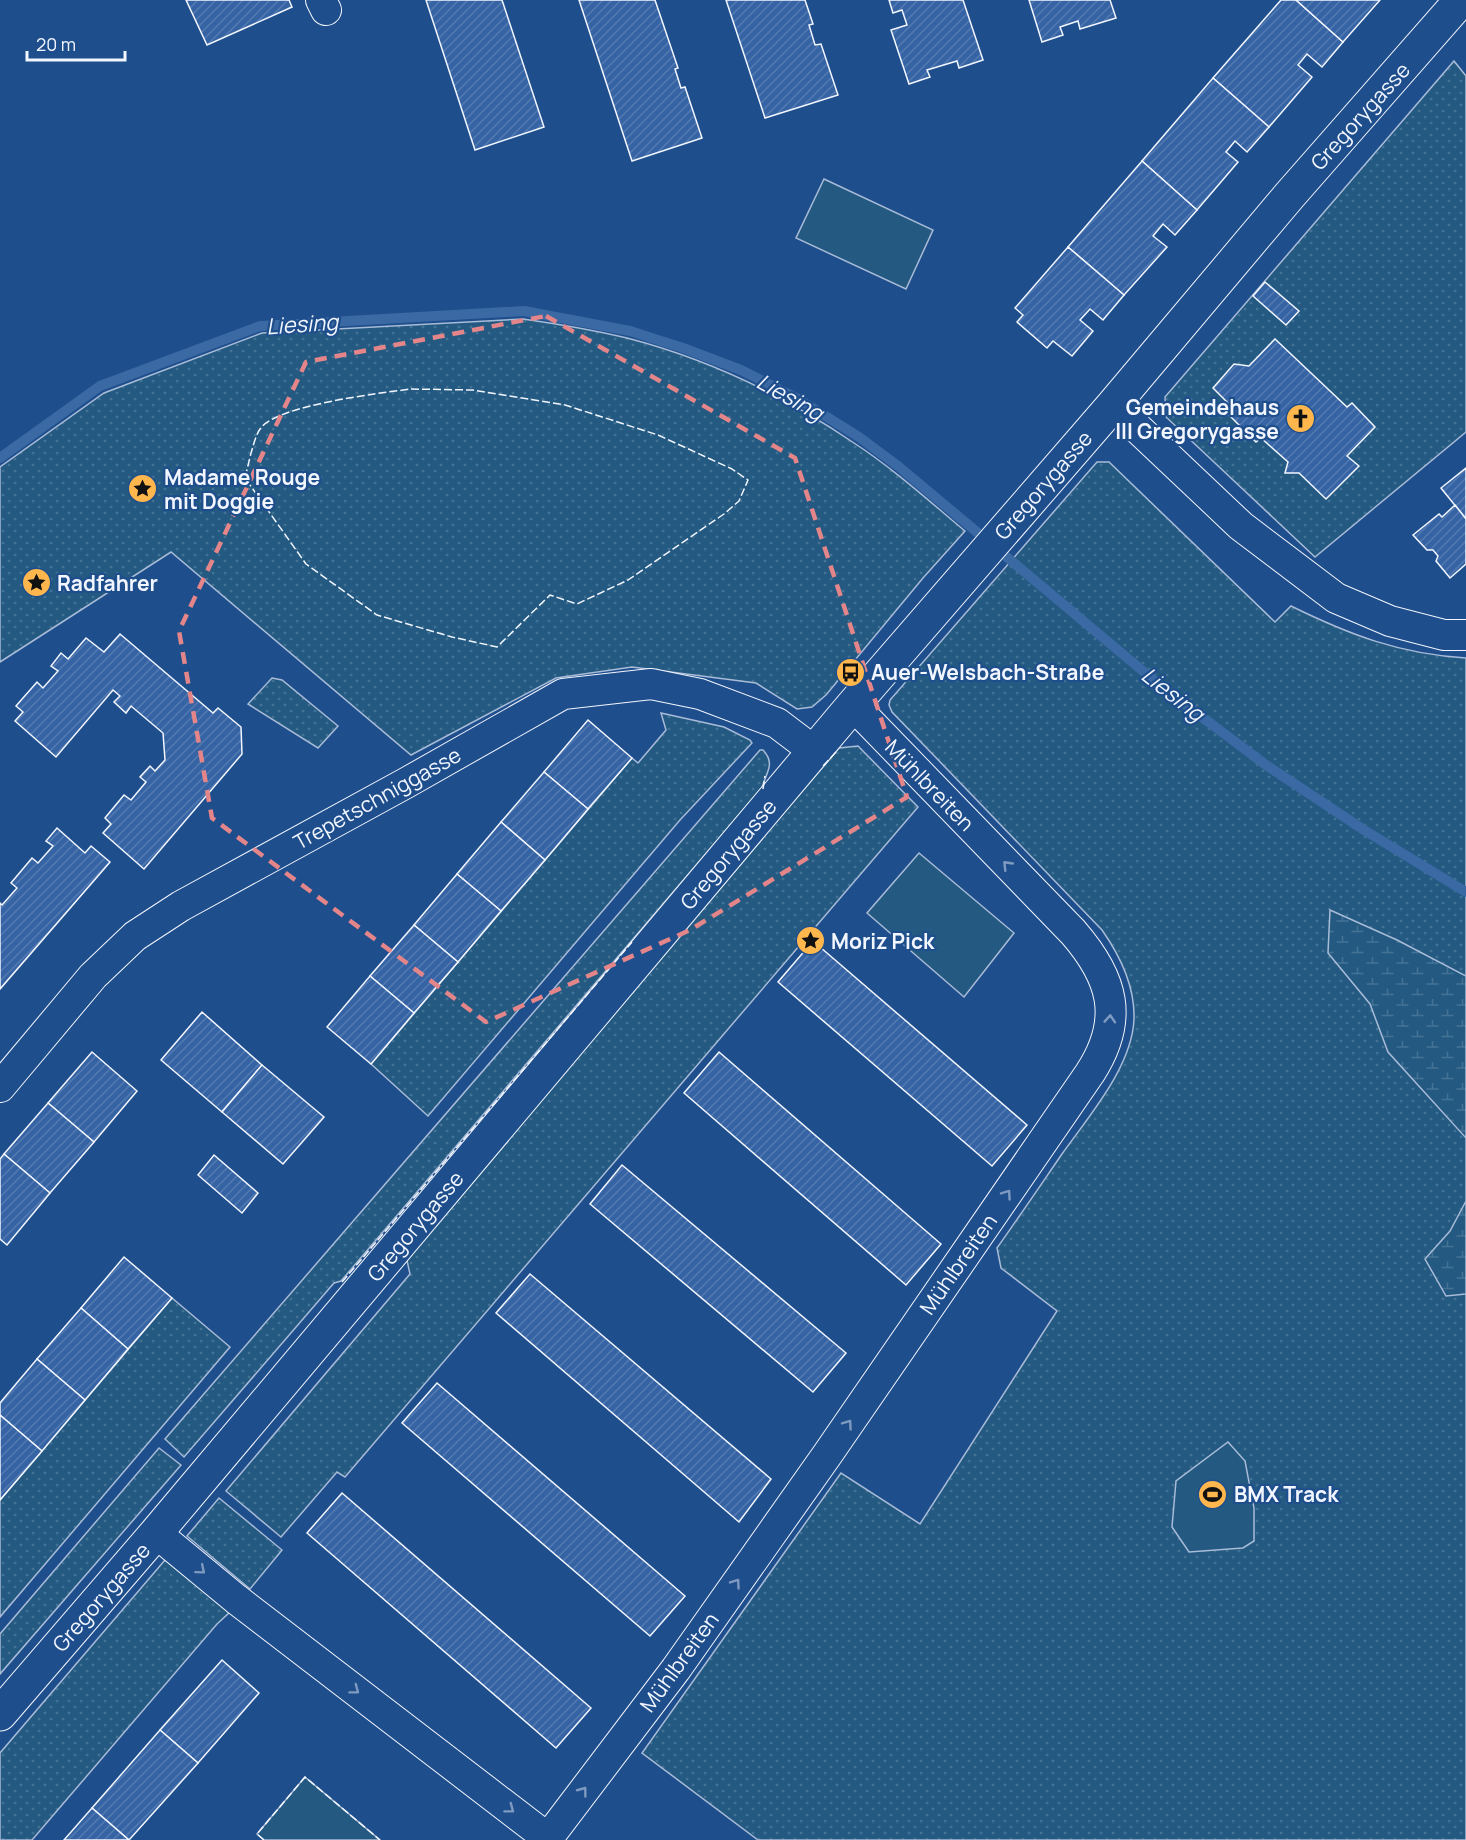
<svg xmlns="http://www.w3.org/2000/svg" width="1466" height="1840" viewBox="0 0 1466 1840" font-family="Manrope,sans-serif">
<defs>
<pattern id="grass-dots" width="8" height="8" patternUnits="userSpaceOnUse" patternTransform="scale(1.5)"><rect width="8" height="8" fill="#245a82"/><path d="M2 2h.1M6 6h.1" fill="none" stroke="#447295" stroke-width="1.8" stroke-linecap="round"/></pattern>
<pattern id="wetland-marsh" width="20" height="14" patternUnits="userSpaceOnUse" patternTransform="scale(1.5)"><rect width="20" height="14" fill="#245a82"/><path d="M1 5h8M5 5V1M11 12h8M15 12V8" fill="none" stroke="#447295"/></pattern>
<pattern id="building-hatch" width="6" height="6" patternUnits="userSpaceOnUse" patternTransform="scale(1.5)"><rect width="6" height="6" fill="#3563a3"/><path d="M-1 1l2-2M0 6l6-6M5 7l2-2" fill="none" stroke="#537ab1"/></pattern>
</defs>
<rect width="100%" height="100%" fill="#1f4e8c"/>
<!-- grass -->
<g fill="url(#grass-dots)" stroke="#a8bbd7" stroke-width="1.5">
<polygon points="1454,61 1466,76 1466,432 1315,557 1166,417 1165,397"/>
<path d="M 523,319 C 558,324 593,330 627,338 C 708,359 785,396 854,443 C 894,469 929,501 965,531 L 923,578 L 826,695 L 812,707 L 797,709 L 756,683 L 632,667 L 556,678 L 411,755 L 171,552 L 0,662 L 0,467 L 104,393 L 262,333 Z"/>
<path d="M 1097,462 L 1109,462 L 1275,622 L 1291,606 C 1350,635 1400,654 1466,658 L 1466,1840 L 758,1840 L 642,1753 L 841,1473 L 920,1524 L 1057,1311 L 1001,1268 L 997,1248 C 1019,1217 1040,1186 1062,1154 C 1089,1116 1132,1067 1134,1019 C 1135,986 1121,957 1102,930 L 892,712 L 889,705 L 890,700 Z"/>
<polygon points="272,678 282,680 338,726 318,748 248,704"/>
<polygon points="661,713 724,727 750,740 752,743 680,820 428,1116 371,1064 632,758 638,763 666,730"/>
<polygon points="858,746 918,807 345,1477 337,1472 281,1537 226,1491 410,1274 406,1256 839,748"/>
<path d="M 760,750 L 763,750 C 776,764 766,772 762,788 L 341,1281 L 334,1283 L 184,1457 L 165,1439 Z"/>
<polygon points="172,1298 230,1347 0,1617 0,1500"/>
<polygon points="159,1448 181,1465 0,1674 0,1634"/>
<polygon points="219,1498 282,1550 250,1589 187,1536"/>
<polygon points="165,1560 230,1612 217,1624 32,1840 0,1840 0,1753"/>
</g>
<!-- wetland -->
<g fill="url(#wetland-marsh)" stroke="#a8bbd7" stroke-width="1.5">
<polygon points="1330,910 1397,940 1466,976 1466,1138 1388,1052 1370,1004 1328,953"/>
<polygon points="1466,1201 1466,1294 1446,1296 1425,1259 1450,1231"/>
</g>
<!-- pitch -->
<g fill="#245a82" stroke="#a8bbd7" stroke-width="1.5">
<polygon points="824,179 933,230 906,289 796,238"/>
<polygon points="919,853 1014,933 964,997 867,913"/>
<polygon points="1228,1442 1245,1461 1254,1508 1254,1541 1243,1548 1189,1552 1172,1527 1176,1481"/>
<polygon points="305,1777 380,1840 264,1840 257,1834"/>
</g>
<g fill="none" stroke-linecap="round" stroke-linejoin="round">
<!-- stream -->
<polyline stroke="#3b69a3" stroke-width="10" points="0,458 100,386 260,326 524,311 630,331 683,348 741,370 798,399 859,437 898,466 1162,687 1266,765 1364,830 1466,892"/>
</g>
<!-- building -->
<g fill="url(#building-hatch)" stroke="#f2f6ff" stroke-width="1.5">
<polygon points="186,0 289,0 292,7 207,45"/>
<polygon points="426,0 502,0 544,127 475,150"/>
<polygon points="579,0 655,0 678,68 675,69 681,88 685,87 702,138 632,161"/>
<polygon points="726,0 805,0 813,24 809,25 815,45 821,44 838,95 765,118"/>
<polygon points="889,0 963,0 983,60 959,68 957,61 927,70 930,77 909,84 891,30 907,25 902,10 893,13"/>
<polygon points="1029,0 1110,0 1116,18 1080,29 1078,21 1060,27 1063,35 1042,42"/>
<polygon points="1281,0 1296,0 1343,42 1322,67 1307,54 1298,65 1312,77 1269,127 1213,78"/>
<polygon points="1296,0 1380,0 1343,42"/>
<polygon points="1213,78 1269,127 1247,152 1235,141 1226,152 1238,162 1197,210 1142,161"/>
<polygon points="1142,161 1197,210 1175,235 1163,224 1153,236 1167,247 1124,295 1068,247"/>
<polygon points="1068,247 1124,295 1103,320 1090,309 1080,320 1093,331 1072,356 1053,341 1047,348 1017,322 1023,315 1015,308"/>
<polygon points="1265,282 1299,311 1286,325 1253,296"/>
<polygon points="1275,339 1347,407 1352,403 1375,427 1347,456 1359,466 1326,499 1299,473 1285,473 1288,462 1261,438 1256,442 1225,411 1230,405 1213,388 1234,364 1249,366"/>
<polygon points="1466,468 1466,519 1441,488"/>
<polygon points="1455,505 1466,519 1466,564 1450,578 1436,561 1438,556 1433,550 1427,550 1413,535 1439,514 1442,517"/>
<polygon points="120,634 213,713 218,708 241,727 242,754 144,869 103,833 111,824 105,818 124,795 131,800 146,782 140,777 150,766 155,771 165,760 163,733 131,706 126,713 114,702 120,696 113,690 56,757 15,721 23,712 16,706 37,682 43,688 58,671 51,666 61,653 68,659 86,638 104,652"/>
<polygon points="588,720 632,758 588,809 544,772"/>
<polygon points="544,772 588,809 545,860 501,822"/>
<polygon points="501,822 545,860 501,911 457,874"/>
<polygon points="57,828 85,853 91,846 110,862 0,989 0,903 2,905 17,888 11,883 32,858 38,863 53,846 46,841"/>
<polygon points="457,874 501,911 458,962 414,925"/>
<polygon points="414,925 458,962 414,1013 370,976"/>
<polygon points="813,941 1027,1125 992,1166 778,982"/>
<polygon points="370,976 414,1013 371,1064 327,1027"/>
<polygon points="202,1012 262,1065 222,1112 161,1060"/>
<polygon points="92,1052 137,1091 94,1142 48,1103"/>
<polygon points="719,1052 941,1244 906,1285 684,1093"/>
<polygon points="262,1065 324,1117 283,1164 222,1112"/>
<polygon points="48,1103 94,1142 50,1193 4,1154"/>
<polygon points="4,1154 50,1193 7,1245 0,1239 0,1159"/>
<polygon points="214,1155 258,1193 242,1213 198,1175"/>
<polygon points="622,1165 846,1353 813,1392 590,1204"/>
<polygon points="124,1257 172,1298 128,1349 81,1308"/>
<polygon points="530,1274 771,1479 739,1522 496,1313"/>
<polygon points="81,1308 128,1349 85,1400 37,1359"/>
<polygon points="37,1359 85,1400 42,1451 0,1415 0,1403"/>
<polygon points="437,1383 685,1596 650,1636 402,1423"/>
<polygon points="0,1415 42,1451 0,1500"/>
<polygon points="342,1493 591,1708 556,1748 307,1533"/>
<polygon points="222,1660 259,1693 198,1763 160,1730"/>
<polygon points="160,1730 198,1763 129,1840 92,1808"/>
<polygon points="92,1808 129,1840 64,1840"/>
</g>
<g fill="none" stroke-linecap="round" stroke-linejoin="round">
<defs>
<g id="minor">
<polyline points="321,0 326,10"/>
<polyline points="1113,405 1241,526 1336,598 1390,621 1444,635 1466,635"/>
<polyline points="0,1087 93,976 135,936 181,906 406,783 563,694 651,684 700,694 777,723 814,751"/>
<polyline points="156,1533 236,1599 550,1840"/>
<path d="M 548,1838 L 676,1669 L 827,1455 L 1090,1073 C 1125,1019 1113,978 1073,932 L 853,705"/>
</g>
<polyline id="tertiary" points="0,1714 156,1533 853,705 1113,405 1289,196 1461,0"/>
</defs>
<!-- minor casing -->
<use href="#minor" stroke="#f2f6ff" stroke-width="32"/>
<!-- tertiary casing -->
<use href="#tertiary" stroke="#f2f6ff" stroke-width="35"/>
<!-- minor -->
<use href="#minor" stroke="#1f4e8c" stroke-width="30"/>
<!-- tertiary -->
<use href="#tertiary" stroke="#1f4e8c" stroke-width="33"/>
<!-- fence -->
<g stroke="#f2f6ff" stroke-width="1.5" stroke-dasharray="8 3" stroke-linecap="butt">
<path d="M 411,389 L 473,390 L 565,405 L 658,435 L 732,469 L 748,480 L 739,501 L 724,514 L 628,580 L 577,604 L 550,595 L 497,647 L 452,637 L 377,615 L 306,564 L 245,478 C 248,466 254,437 260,429 C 276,405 381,393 411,389 Z"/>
<polyline points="823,766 837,751"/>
<polyline points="763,789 765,776"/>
<polyline points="342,1282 632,942"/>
<polyline points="264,1840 257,1834 305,1777 380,1840"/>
</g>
</g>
<!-- one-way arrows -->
<defs><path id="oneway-chevron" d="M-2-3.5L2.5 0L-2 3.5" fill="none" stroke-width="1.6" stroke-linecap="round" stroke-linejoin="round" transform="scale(1.5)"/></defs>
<g stroke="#7e9ac0">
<use href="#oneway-chevron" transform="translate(1007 865) rotate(-134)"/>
<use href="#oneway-chevron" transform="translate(1110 1019) rotate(-86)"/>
<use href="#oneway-chevron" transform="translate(1007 1194) rotate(-55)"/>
<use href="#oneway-chevron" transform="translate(848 1424) rotate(-55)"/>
<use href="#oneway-chevron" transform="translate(201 1570) rotate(40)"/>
<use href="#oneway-chevron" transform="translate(736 1583) rotate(-55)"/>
<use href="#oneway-chevron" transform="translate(355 1690) rotate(37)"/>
<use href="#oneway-chevron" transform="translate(583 1791) rotate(-53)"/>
<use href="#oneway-chevron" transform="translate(510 1809) rotate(37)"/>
</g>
<!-- marked area -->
<path fill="none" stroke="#e38589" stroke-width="4.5" stroke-dasharray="12 8" stroke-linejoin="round" d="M 546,316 L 795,458 L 907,797 L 690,930 L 486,1022 L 212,818 L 179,631 L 306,362 Z"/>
<!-- icons -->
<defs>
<symbol id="church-disc" viewBox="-11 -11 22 22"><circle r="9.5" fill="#ffb74d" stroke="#1f4e8c"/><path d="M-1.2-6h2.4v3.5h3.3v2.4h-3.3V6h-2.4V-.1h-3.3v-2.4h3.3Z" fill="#111"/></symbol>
<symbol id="sight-disc" viewBox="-11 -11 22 22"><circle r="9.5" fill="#ffb74d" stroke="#1f4e8c"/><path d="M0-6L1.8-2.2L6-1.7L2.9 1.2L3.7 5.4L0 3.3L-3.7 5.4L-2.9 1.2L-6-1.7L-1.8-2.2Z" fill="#111"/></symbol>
<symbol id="bus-disc" viewBox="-11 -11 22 22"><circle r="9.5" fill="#ffb74d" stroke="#1f4e8c"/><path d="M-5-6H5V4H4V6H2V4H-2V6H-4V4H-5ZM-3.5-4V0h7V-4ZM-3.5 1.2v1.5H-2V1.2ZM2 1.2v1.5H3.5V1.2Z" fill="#111"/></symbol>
<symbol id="stadium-disc" viewBox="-11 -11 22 22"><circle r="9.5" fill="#ffb74d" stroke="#1f4e8c"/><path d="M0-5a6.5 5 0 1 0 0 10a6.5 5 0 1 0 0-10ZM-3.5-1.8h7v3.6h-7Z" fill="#111"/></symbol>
</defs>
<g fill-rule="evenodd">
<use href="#church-disc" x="1284" y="402" width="33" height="33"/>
<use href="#sight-disc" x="126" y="472" width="33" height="33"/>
<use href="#sight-disc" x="20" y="566" width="33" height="33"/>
<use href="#bus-disc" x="834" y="656" width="33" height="33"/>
<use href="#sight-disc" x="794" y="924" width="33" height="33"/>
<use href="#stadium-disc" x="1196" y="1478" width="33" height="33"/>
</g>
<g text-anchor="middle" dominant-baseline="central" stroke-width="4.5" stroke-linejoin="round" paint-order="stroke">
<!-- street labels -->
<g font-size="21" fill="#f2f6ff" stroke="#1f4e8c">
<text transform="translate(1360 116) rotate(-48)">Gregorygasse</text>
<text transform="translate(1043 485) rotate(-49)">Gregorygasse</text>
<text transform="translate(930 785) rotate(46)">Mühlbreiten</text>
<text transform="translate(377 798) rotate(-29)">Trepetschniggasse</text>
<text transform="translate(728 854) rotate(-50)">Gregorygasse</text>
<text transform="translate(415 1226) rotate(-50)">Gregorygasse</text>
<text transform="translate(958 1264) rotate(-55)">Mühlbreiten</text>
<text transform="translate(101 1597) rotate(-49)">Gregorygasse</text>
<text transform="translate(679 1662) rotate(-54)">Mühlbreiten</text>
</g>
<!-- poi labels -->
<g font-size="21" font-weight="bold" fill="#f2f6ff" stroke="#1f4e8c" text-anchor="start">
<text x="1279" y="407" text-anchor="end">Gemeindehaus<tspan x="1279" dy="24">III Gregorygasse</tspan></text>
<text x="164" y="477">Madame Rouge<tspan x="164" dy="24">mit Doggie</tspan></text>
<text x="57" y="583">Radfahrer</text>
<text x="871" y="672">Auer-Welsbach-Straße</text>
<text x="831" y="941">Moriz Pick</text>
<text x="1234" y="1494">BMX Track</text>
</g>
<!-- water labels -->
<g font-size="22" font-style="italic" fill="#f2f6ff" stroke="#1f4e8c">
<text transform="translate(302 324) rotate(-4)">Liesing</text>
<text transform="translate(790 397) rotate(29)">Liesing</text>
<text transform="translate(1173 694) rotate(38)">Liesing</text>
</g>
</g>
<!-- scale -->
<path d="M27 51v9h98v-9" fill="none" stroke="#f2f6ff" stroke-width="3"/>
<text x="36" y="51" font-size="18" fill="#f2f6ff" stroke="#1f4e8c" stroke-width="4.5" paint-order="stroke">20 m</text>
</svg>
